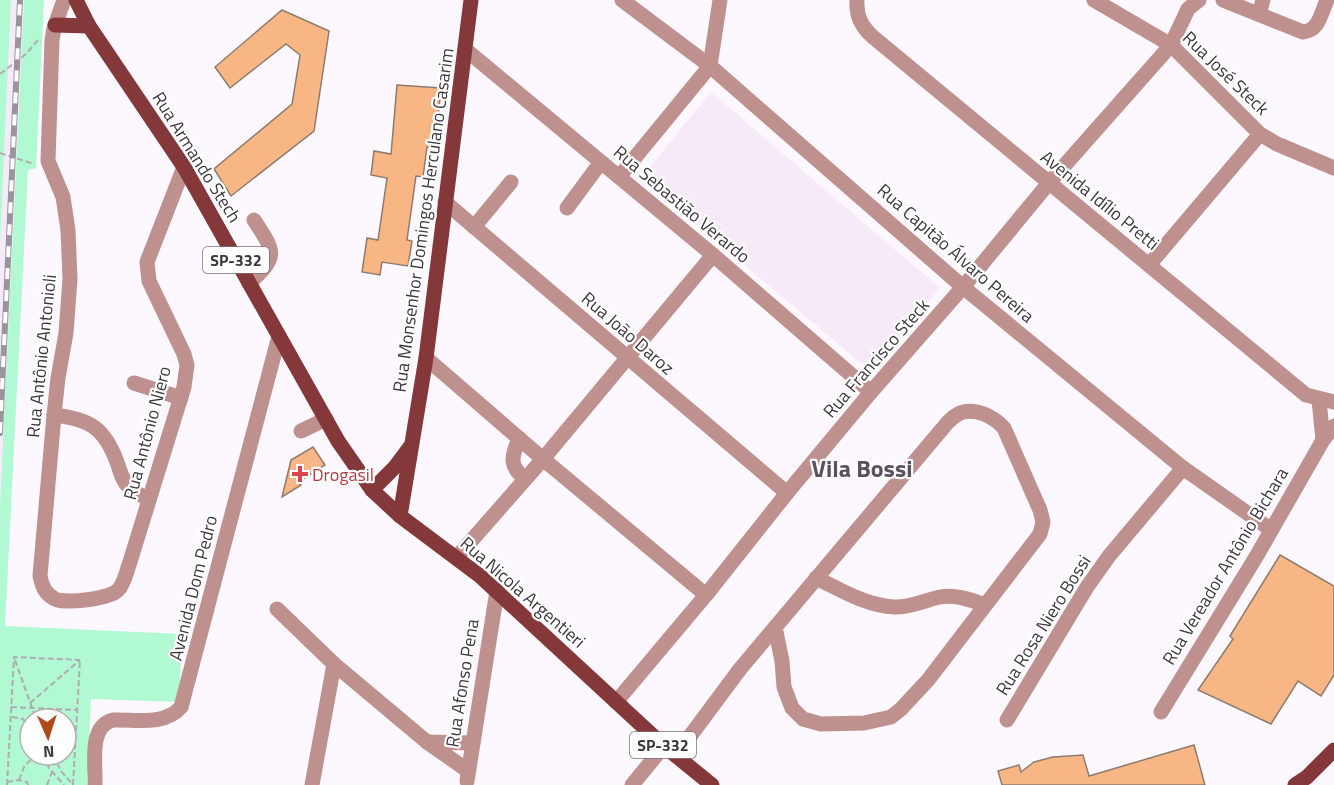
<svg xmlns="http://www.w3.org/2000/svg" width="1334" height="785" viewBox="0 0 1334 785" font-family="'Titillium Web',sans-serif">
<rect width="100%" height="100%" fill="#fdf7ff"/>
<!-- built -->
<g fill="#f6eaf9">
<polygon points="11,0 24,0 0,505 0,243"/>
<polygon points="711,92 940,288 878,363 861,363 641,178"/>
</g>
<!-- green -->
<g fill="#b1f9d2" fill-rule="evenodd">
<polygon points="0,0 11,0 0,243"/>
<path d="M 24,0 L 44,0 L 36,168 L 28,170 L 5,626 L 182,634 L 179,702 L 91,699 L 87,785 L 0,785 L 0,505 ZM 30,719 L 66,719 L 66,755 L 30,755 Z"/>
</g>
<!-- building -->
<g fill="#f7b684" stroke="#8e7c6f" stroke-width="1.5">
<polygon points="282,10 329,31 314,131 231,196 214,169 292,104 300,55 286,44 230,88 215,67"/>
<polygon points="397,85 441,88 435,148 427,147 423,177 416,176 407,240 412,241 408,266 382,262 380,275 362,272 367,238 378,240 387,178 371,175 374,151 391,154"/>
<polygon points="313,447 325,465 298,482 301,485 282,497 291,460"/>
<polygon points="1280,555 1334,586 1334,675 1321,696 1298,681 1271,724 1198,690 1233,639 1230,636"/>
<polygon points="1194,745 1205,785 1002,785 998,771 1019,765 1021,772 1034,762 1053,757 1083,755 1089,776"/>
</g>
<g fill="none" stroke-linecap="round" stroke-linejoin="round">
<!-- path -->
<g stroke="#b1abb3" stroke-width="2" stroke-dasharray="6 3" stroke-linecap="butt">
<polyline points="0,74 26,54 38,40"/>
<polyline points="0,153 34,164"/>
<polyline points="15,660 36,719"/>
<polyline points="30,703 80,660"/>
<polyline points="11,707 77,710"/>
<polyline points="12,717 23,719 30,730"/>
<polyline points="43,755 49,768 64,785"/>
<polyline points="53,755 61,771 73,785"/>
<polyline points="19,780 24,767 35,755"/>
<polyline points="7,782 19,780 27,782 28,785"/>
<polyline points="7,785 14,657 80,660"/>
<polyline points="47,785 52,772"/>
<polyline points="73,785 80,660"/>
</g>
<!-- minor -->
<g stroke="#bf918e" stroke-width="15">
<path d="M 64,0 L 54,28 L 52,40 L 48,161 L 63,197 L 68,230 L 70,279 L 66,333 L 58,378 L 54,415 L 40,576 C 42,586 45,594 55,599 C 65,604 110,599 118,590 C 124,584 126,573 129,565 L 184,387 L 187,365 L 184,354 L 149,281 L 147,262 L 184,167"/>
<polyline points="622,0 710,66 963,287 1183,468 1270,529"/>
<path d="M 857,0 C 856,16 861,26 873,37 L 1306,395 L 1334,402"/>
<polyline points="1094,0 1171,45 1260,134 1277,144 1334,168"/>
<path d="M 1223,0 L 1303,32 C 1319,31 1321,13 1327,0"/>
<polyline points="1259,14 1263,0"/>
<polyline points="465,49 713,255 871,392"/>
<polyline points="619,177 710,66 720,0"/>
<polyline points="445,202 787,493"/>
<polyline points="567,208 601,162"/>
<polyline points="474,227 511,182"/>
<polyline points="1149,265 1260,134"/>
<path d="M 249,283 C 280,256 274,251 254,220"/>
<polyline points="426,358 543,459 706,595"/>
<polyline points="134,383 181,398"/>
<polyline points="1319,400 1323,440"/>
<path d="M 54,415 C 89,419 104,427 117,462 C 120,470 122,481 129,487 C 134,493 143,496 149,499"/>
<polyline points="301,431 326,419"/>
<path d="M 519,438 C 512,457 508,465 525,479"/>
<polyline points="457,557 543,459 713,255"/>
<path d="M 816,578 C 841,590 867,606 894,607 C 910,608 925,600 940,597 C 955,594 971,600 985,605"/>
<polyline points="277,609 334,664 427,742 467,770"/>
<polyline points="616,702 706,595 787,493 871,392 963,287 1048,184 1171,45 1188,9 1199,0"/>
<polyline points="1161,712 1256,557 1323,440 1334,426"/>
<polyline points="1007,720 1087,587 1109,556 1183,468"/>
<polyline points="427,742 473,743"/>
<path d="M 676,755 L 740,669 L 948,422 C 951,419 956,415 960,413 C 976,407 994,417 1004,428 L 1040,510 L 1043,522 L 1040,534 L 928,680 L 901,709 L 891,717 L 864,723 L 821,724 L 803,719 L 792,708 L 784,687 L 782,661 L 775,627"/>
<polyline points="467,781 497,591"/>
<path d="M 95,785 C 96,765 88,726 113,720 C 135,719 165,726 181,707 L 279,336"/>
<polyline points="312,785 334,664"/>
<polyline points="632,785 664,746"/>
</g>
<!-- major -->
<g stroke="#853839" stroke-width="15">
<polyline points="76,0 89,26 184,167 338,441 372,490 400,516 480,576 664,746 712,785"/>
<polyline points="55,25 89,26"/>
<polyline points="372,490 395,467 410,447"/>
<polyline points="400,516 426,358 471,0"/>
<polyline points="1295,785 1307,777 1334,750"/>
</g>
<defs>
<polyline id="rail" points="0,433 20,0"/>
</defs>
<!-- rail casing -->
<use href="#rail" stroke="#9a959c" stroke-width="6"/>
<!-- rail -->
<use href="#rail" stroke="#fff" stroke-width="4" stroke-dasharray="11" stroke-linecap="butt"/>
</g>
<!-- markers -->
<path fill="#e0444e" stroke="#fff" stroke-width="2" d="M297 465h6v6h6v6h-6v6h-6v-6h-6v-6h6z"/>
<g text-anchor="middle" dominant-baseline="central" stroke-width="4.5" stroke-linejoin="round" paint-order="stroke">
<!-- shield labels -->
<g fill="#fff" stroke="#777479" stroke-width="1.5">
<rect x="203" y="247" width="66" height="26" rx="4.5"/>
<rect x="630" y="732" width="66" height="26" rx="4.5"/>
</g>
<g font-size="16" font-weight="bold" fill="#3d383f">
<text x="236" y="260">SP-332</text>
<text x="663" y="745">SP-332</text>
</g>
<!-- street labels -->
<g font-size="18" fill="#3d383f" stroke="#fff">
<text transform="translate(1226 73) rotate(44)">Rua José Steck</text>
<text transform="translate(197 157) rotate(58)">Rua Armando Stech</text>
<text transform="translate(1100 200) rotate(39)">Avenida Idílio Pretti</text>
<text transform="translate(682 204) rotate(40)">Rua Sebastião Verardo</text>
<text transform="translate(423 220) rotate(-82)">Rua Monsenhor Domingos Herculano Casarim</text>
<text transform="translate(956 253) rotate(41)">Rua Capitão Álvaro Pereira</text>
<text transform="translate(628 333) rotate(41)">Rua João Daroz</text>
<text transform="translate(41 356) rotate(-84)">Rua Antônio Antonioli</text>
<text transform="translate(876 358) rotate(-49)">Rua Francisco Steck</text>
<text transform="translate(147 433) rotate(-75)">Rua Antônio Niero</text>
<text transform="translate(1225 566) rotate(-59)">Rua Vereador Antônio Bichara</text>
<text transform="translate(193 588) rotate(-76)">Avenida Dom Pedro</text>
<text transform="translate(523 592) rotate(41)">Rua Nicola Argentieri</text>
<text transform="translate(1043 625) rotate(-58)">Rua Rosa Niero Bossi</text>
<text transform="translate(462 683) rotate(-81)">Rua Afonso Pena</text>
</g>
<!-- health labels -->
<g font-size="18" fill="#be3a42" stroke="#fff" text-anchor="start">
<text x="312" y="474">Drogasil</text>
</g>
<!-- district labels -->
<g font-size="24" font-weight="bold" fill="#5c505f" stroke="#fff">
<text x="862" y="468">Vila Bossi</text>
</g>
</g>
<!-- north arrow -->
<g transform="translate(48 737) rotate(177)"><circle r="28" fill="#ffffff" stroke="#b1afb2" stroke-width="1.5"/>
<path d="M0-4.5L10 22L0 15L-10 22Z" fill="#af4a1a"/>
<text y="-9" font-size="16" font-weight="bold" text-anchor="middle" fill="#3d383f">N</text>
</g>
</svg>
